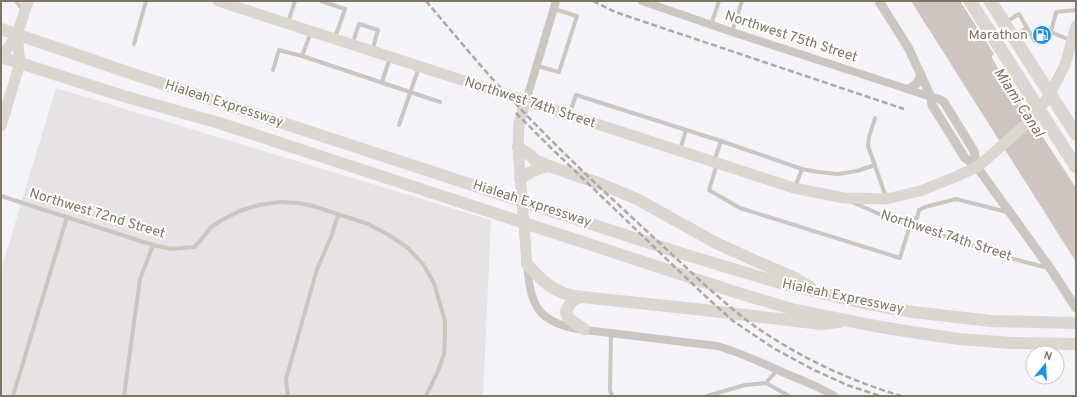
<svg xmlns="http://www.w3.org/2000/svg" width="1077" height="397" viewBox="0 0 1077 397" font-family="Overpass,sans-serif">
<rect width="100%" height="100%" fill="#f4f3f7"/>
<!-- built -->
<polygon fill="#e5e3e4" points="56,88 491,220 483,396 1,396 1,270"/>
<!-- water -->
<polygon fill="#cec6be" points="911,1 960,1 994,54 992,56 992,58 1009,87 1012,94 1020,102 1076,188 1076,262"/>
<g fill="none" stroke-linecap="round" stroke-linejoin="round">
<!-- service -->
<g stroke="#cac7c1" stroke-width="4">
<polyline points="16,1 23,10"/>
<polyline points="321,1 345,9 335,38"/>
<polyline points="288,22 295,1"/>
<polyline points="1006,22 1019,14 1027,28 1015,35"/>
<polyline points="711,25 719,1"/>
<polyline points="1027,28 1035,41 1036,40"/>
<polyline points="732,32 742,1"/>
<polyline points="1072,41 1051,32 1056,12 1076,10"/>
<polyline points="134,44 146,1"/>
<polyline points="352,45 359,24 378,30 372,51"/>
<polyline points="302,56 440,102"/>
<polyline points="537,66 559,72 577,16 554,9"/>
<polyline points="273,70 279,50 302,56 311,32"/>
<polyline points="382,82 390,58"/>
<polyline points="569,115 576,95 721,141 802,169 818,172 838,174 857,171 875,165"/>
<polyline points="875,118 869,137 868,146 886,197"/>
<polyline points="399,125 419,67"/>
<polyline points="680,150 686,130"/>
<polyline points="714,161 721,141"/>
<polyline points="717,164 709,190 740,208 900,258 910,225"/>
<polyline points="795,187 802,169"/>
<polyline points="1,196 153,245 171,249 194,247 200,241 211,227 222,220 240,211 259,205 280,202 298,203 313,206 368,224 389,235 408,248 423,264 434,283 445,321 445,337 444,354 438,371 426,396"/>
<polyline points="852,202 886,217 1010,258 1048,268"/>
<polyline points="899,221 917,218 919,210 925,207 956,199 1007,212"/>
<polyline points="611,333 610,390 612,396"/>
<polyline points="766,383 789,396"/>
<polyline points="13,396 67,217"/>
<polyline points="124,396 140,279 153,245"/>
<polyline points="288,396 286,379 317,269 331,237 338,215"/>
<polyline points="707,396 745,385 766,383 777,370"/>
</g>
<!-- minor -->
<g stroke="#cac7c1" stroke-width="8">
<polyline points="642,1 732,32 898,86 931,97"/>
<polyline points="526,101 556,1"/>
<path d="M 527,265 C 531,303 535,321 577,329 L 717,346 C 739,352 760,362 780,371 C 798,379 817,385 834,396"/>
</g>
<!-- tertiary -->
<g stroke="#cac7c1" stroke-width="9">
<polyline points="879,1 909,49 931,97 932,105 965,158 977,167 1050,268 1076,308"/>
<path d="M 909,89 C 916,85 919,82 921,74"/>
<polyline points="931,97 939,99 944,102 974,151 977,167"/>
</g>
<!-- secondary -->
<g stroke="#dad6d0" stroke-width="11">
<polyline points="218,1 794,188 844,198 887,199 920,191 955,177 977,167 990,156 1032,119 1039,110 1050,94 1065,65 1076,26"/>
<polyline points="1,57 17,35 28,1"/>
<polyline points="526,101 519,123 518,147 527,264"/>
<polyline points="1,126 20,63 17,35"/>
</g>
<!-- primary -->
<g stroke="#dad6d0" stroke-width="12">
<polyline points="1,29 136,75 680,253 780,283 863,303 913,312 991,321 1076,323"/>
<polyline points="1,57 120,95 219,123 735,292 795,310 875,326 918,333 959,339 1011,343 1076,344"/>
<polyline points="518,147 530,155 535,160 549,166 601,184 637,199 716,243 758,262 793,277 810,287"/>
<path d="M 520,179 C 529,172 537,168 549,166"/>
<path d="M 527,264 C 541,280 552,291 573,296 L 704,310 L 821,324 L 839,322"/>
<path d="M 580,297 C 572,301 568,304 566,313 L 569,319 L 584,329"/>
</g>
<!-- trunk -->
<g stroke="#dad6d0" stroke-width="13">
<polyline points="970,1 1076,167"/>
<polyline points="990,1 1076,134"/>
</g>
<!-- rail -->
<g stroke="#aea9a0" stroke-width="2.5" stroke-dasharray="6 3" stroke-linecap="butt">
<path d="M 426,1 C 455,35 483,70 514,102 C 575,167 642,226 707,287 C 720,298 732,309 745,319 C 792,354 845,379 901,396"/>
<polyline points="593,1 615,12 904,109"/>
<polyline points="516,113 549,146 702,293 733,321 775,349 814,370 847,385 880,396"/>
</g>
</g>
<!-- icons -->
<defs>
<symbol id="fuel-disc" viewBox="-11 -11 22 22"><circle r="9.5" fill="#1b90ef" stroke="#fff"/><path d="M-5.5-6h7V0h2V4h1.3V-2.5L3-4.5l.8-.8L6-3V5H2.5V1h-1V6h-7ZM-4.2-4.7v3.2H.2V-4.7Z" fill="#fff"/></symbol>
</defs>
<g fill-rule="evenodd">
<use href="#fuel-disc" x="1031" y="24" width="22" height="22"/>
</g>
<g text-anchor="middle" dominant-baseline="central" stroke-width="4" stroke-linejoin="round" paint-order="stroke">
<!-- poi labels -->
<g font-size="14" fill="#807560" stroke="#fff" text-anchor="end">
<text x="1028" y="35">Marathon</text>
</g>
<!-- street labels -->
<g font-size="14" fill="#807560" stroke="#fff">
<text transform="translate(791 37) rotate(18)">Northwest 75th Street</text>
<text transform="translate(530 103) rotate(18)">Northwest 74th Street</text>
<text transform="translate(224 104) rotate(18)">Hialeah Expressway</text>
<text transform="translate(532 204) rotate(18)">Hialeah Expressway</text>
<text transform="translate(97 214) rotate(17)">Northwest 72nd Street</text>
<text transform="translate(946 236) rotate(18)">Northwest 74th Street</text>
<text transform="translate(843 297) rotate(12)">Hialeah Expressway</text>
</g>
<!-- water labels -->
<g font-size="15" font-style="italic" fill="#83705f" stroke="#fff">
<text transform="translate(1018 103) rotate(57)">Miami Canal</text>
</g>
</g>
<!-- border -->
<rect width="1077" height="397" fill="none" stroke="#807560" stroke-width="4"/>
<!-- north arrow -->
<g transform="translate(1045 365) rotate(18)"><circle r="19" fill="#ffffff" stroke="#ccc8bf"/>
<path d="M0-3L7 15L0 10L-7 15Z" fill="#1b90ef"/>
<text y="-6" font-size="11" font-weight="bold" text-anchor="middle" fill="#807560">N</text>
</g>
</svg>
